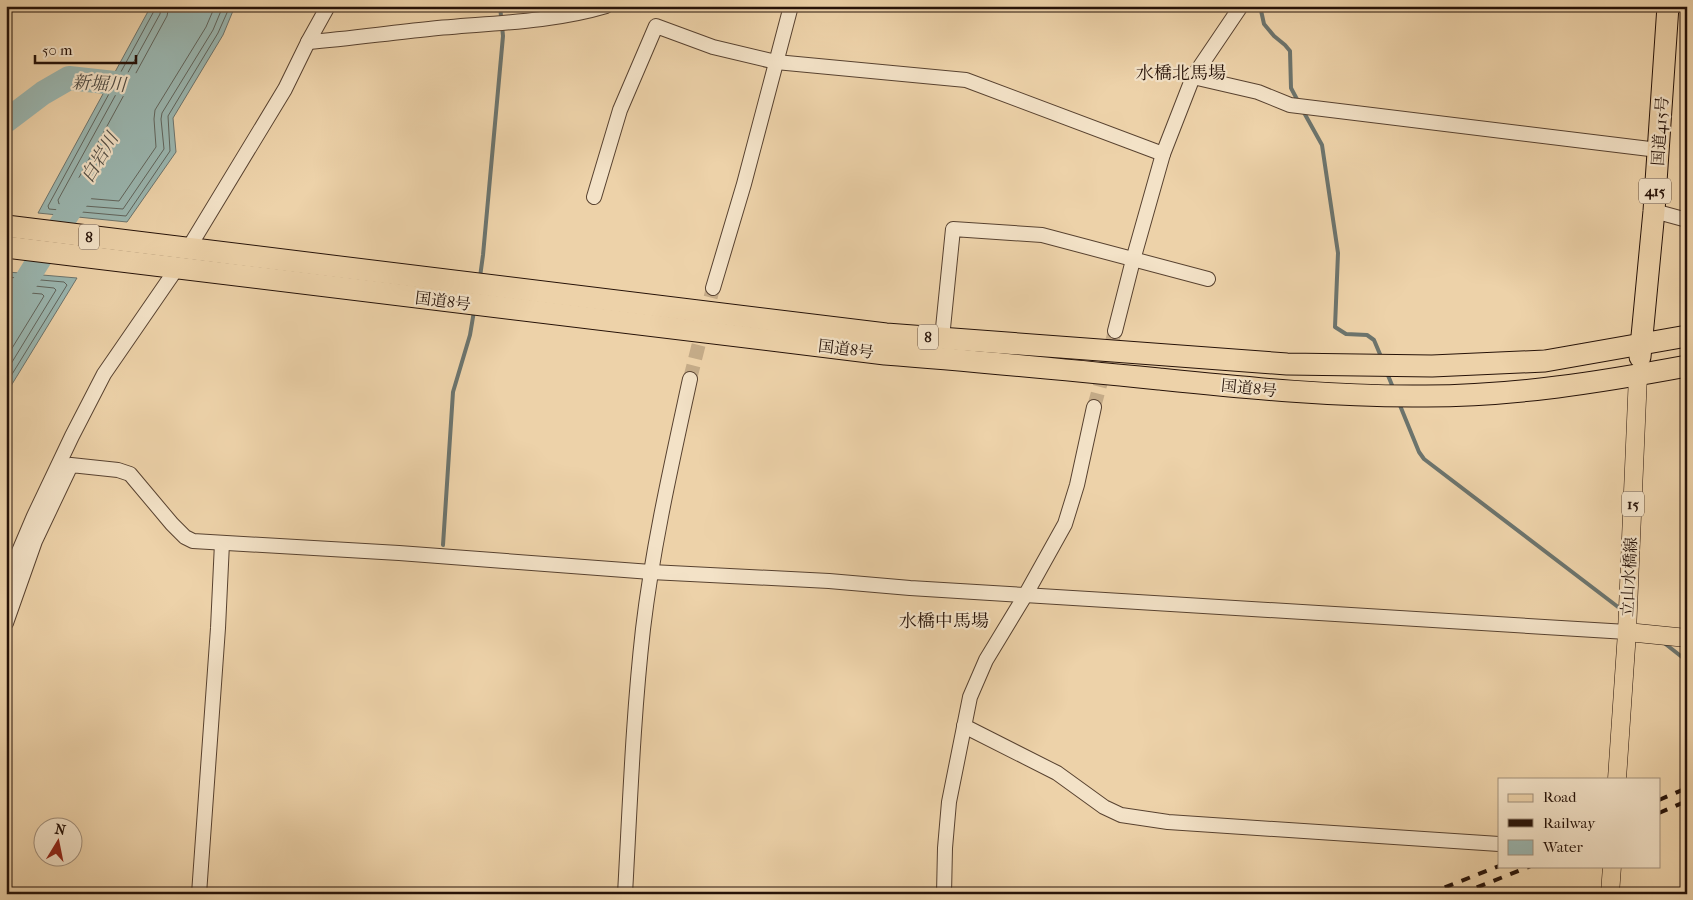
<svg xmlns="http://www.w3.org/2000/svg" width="1693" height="900" viewBox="0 0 1693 900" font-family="'IM FELL French Canon','Noto Serif JP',serif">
<rect width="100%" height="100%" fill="#edd2a9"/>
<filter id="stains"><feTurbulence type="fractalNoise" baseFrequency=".004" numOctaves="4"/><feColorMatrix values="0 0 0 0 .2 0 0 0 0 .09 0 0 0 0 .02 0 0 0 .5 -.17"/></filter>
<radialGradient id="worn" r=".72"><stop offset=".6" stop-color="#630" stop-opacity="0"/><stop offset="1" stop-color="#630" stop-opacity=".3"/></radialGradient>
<!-- water -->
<g fill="#9ab6b0" stroke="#6c746d">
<polygon points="151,6 235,6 223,35 173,118 176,152 127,222 38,213"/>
<polygon points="8,272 77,278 6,394 6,275"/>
</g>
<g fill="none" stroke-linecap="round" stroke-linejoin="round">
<!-- shore -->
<g stroke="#60645c" stroke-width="1">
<polyline points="155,6 154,11 48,206 49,209 126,216 170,151 168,116 218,33 230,6"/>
<polyline points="161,6 160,14 58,200 59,204 123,209 164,149 161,119 162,113 213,30 223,6"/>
<polyline points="169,6 167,16 70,194 71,197 119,201 156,147 154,119 155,110 206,27 215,6"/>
<polyline points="6,277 64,282 67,285 6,384"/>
<polyline points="6,283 54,288 56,290 6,372"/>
<polyline points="6,291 42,294 44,296 6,358"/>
</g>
<!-- stream -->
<g stroke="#6c746d" stroke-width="4">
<polyline points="1260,6 1264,24 1274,36 1285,45 1290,51 1291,88 1299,103"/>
<polyline points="1302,109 1322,145 1338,253 1335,327 1346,334 1367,335 1374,340 1382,359"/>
<polyline points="480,277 483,255 503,36 500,6"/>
<polyline points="1387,373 1394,390"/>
<polyline points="1399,403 1419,452 1424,459 1622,610"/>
<polyline points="443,545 453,392 470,335 474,311"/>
<polyline points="1663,642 1687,661"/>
</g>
<!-- river -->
<g stroke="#9ab6b0" stroke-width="24">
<polyline points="6,121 43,93 69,78 142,86"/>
<polyline points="6,313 83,189"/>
</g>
<!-- minor-tunnel -->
<g stroke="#c5ac89" stroke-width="14" stroke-dasharray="14 7" stroke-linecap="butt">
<polyline points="690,379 713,288"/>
<polyline points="1094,407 1115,331"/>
</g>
<defs>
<g id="minor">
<path d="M 308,42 C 348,39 388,33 429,29 C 488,23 549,23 606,6"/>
<polyline points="1193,77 1258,92 1290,105 1658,150"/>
<polyline points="594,197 620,110 656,26 713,47 776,62 966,80 1163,154"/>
<polyline points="1654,211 1687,220"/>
<polyline points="188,249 285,89 308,42 328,6"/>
<polyline points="713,288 744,184 791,6"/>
<polyline points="1115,331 1133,260 1163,154 1193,77 1241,6"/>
<polyline points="942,338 953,229 1042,235 1208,279"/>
<polyline points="6,586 17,556 34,516 72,436 104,374 177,268"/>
<polyline points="6,623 35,541 71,465 118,470 130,474 172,524 185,537 193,541 399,553 651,572 829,581 910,588 1627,632"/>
<polyline points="964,726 1057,773 1104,807 1121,815 1168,822 1499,844"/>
<polyline points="199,894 218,628 222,543"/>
<path d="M 625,894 C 630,805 633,717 643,629 C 653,545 672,462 690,379"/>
<polyline points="944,894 945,848 949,802 970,697 986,660 1026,594 1065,524 1077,485 1094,407"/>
</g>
<g id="major">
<polyline points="1627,632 1687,638"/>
<polyline points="1617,779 1627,632 1638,375"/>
<polyline points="1610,894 1612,866"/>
</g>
<g id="highway">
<polyline points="6,226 886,334 1287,364 1432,366 1545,361 1687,336"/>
<path d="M 6,247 L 885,354 C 977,361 1068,370 1159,379 C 1248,388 1336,397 1426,396 C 1514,396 1601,382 1687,366"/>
<polyline points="1640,357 1654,211 1668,6"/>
</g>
</defs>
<!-- minor casing -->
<use href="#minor" stroke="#584230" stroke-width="16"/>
<!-- major casing -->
<use href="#major" stroke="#261208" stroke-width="19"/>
<!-- highway casing -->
<use href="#highway" stroke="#261208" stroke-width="23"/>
<!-- minor -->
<use href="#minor" stroke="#f3e2c7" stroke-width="14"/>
<!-- major -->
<use href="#major" stroke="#edd2a9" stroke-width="18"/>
<!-- highway -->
<use href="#highway" stroke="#edd2a9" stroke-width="21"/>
<!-- rail -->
<g stroke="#261208" stroke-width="4" stroke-dasharray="9 9" stroke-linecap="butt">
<polyline points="1659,800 1687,788"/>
<polyline points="1659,813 1687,801"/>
<polyline points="1428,894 1499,866"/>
<polyline points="1460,894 1531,866"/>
</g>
</g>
<g text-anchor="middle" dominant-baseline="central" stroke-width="4.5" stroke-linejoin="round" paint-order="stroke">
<!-- shield labels -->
<g fill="#f3e2c7" stroke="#645041" stroke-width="1">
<rect x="1639" y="178.5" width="32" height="25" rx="4"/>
<rect x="79" y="224.5" width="20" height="25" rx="4"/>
<rect x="918" y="324.5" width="20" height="25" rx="4"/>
<rect x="1622" y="491.5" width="22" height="25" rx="4"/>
</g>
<g font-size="15" font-weight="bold" fill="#261208">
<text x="1655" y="191">415</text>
<text x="89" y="237">8</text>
<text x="928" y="337">8</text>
<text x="1633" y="504">15</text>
</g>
<!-- street labels -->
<g font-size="16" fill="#261208" stroke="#f3e2c7">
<text transform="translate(1660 131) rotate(-86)">国道415号</text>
<text transform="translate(443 301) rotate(7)">国道8号</text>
<text transform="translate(846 349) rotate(7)">国道8号</text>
<text transform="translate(1249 388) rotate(6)">国道8号</text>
<text transform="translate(1629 577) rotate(-87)">立山水橋線</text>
</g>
<!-- neighbourhood labels -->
<g font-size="18" fill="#261208" stroke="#f3e2c7">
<text x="1181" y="73">水橋北馬場</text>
<text x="944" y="621">水橋中馬場</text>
</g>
<!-- water labels -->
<g font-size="18" font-style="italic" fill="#4f4b43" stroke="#f3e2c7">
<text transform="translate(99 84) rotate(3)">新堀川</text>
<text transform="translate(100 158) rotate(-59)">白岩川</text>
</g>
</g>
<!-- margin -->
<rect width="1693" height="900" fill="none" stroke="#edd2a9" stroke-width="25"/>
<rect x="8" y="8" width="1678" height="885" fill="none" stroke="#261208" stroke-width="2.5"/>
<rect x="12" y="12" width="1668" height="875" fill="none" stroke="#261208"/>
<!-- legend -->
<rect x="1498" y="778" width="162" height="90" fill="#f3e2c7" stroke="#a18f7b"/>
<rect x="1508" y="794" width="25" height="8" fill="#edd2a9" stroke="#a18f7b"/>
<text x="1543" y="802" font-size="15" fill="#261208">Road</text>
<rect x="1508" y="819" width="25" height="8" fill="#261208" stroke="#a18f7b"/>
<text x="1543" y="828" font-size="15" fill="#261208">Railway</text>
<rect x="1508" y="840" width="25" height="15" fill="#9ab6b0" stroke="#a18f7b"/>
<text x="1543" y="852" font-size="15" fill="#261208">Water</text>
<!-- north arrow -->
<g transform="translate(58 842) rotate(10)"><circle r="24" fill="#f3e2c7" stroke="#a18f7b"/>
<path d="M0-4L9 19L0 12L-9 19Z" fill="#8f2418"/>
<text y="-8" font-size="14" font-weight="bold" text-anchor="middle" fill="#261208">N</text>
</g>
<!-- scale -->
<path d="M35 55v8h101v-8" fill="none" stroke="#261208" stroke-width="2.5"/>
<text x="42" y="55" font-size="15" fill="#261208" stroke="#f3e2c7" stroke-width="4" paint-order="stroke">50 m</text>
<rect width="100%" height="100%" filter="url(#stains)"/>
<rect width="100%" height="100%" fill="url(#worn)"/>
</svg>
